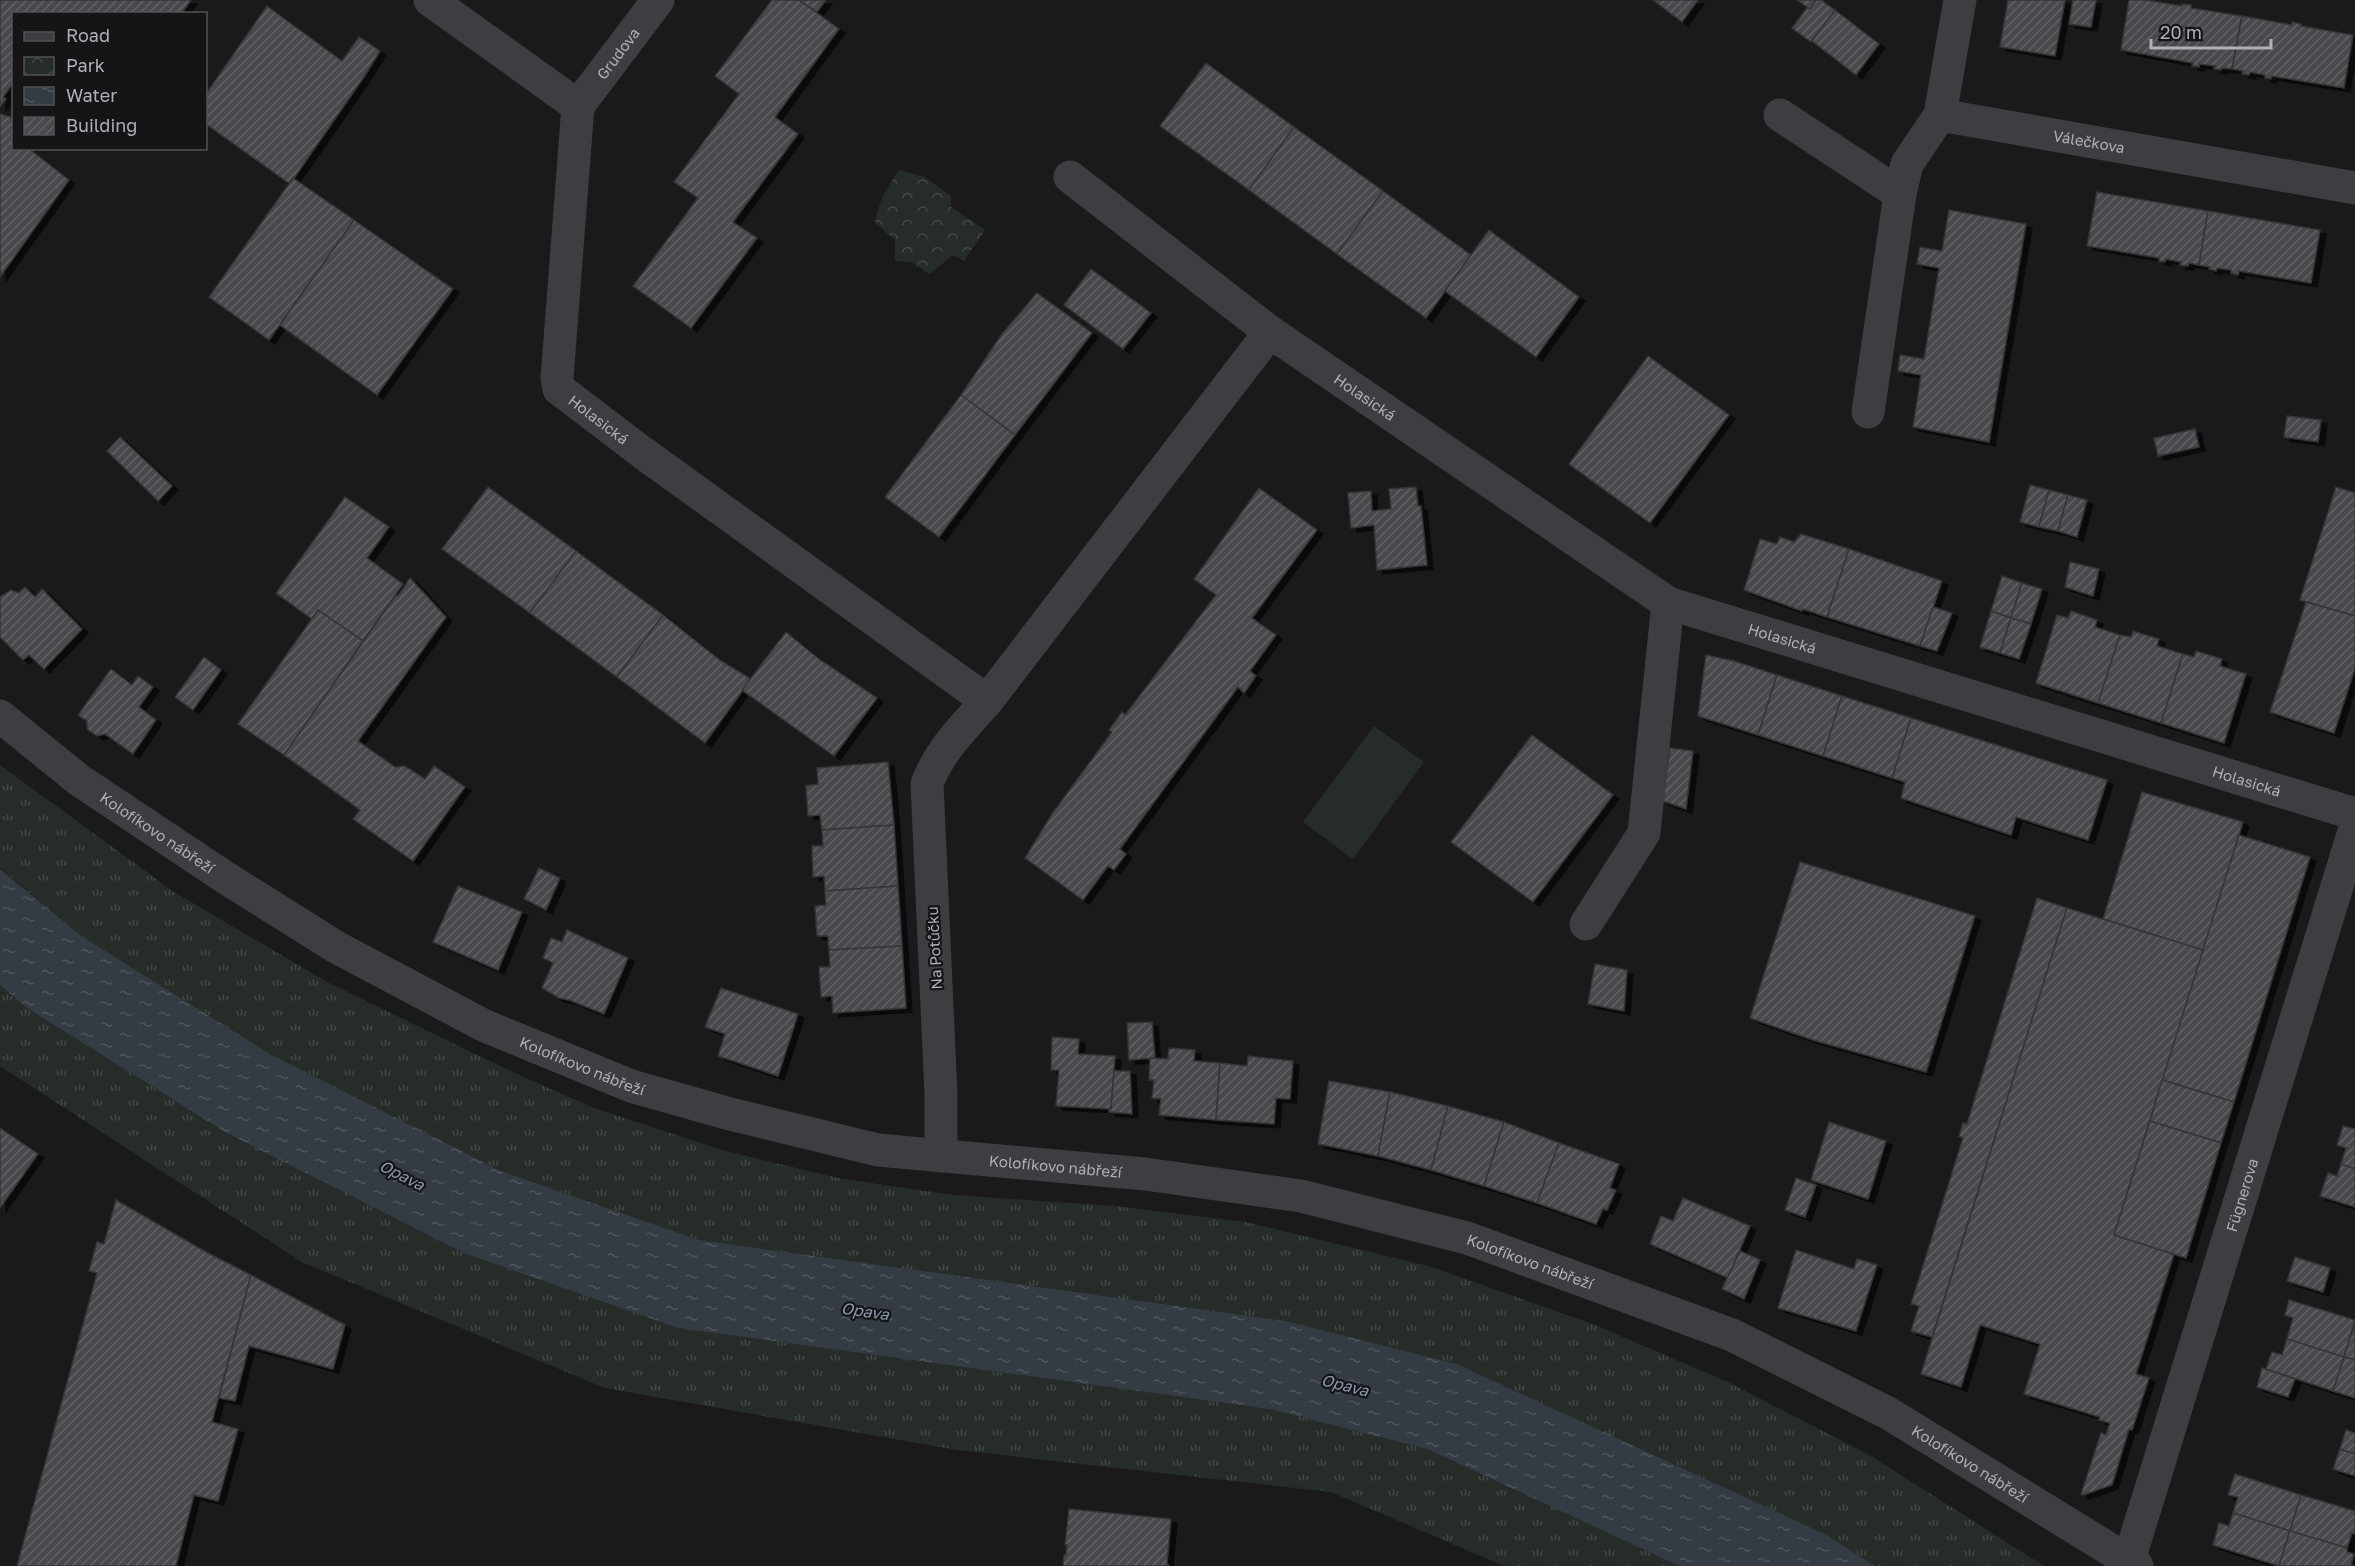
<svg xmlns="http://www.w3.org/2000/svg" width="2355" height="1566" viewBox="0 0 2355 1566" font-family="'Golos Text',sans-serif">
<defs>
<pattern id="grass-tufts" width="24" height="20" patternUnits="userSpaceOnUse" patternTransform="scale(1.5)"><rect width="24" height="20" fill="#262d28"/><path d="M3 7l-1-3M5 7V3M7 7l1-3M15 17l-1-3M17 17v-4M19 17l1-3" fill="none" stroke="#434945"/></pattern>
<pattern id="park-crowns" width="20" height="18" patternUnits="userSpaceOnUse" patternTransform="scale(1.5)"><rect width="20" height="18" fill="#262d28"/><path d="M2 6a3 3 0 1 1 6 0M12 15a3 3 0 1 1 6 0" fill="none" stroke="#434945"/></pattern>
<pattern id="water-ripples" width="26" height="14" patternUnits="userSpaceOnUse" patternTransform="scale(1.5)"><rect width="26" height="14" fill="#353b43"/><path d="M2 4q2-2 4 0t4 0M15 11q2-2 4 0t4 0" fill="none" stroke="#50555c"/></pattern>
<pattern id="building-hatch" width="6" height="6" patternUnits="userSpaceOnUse" patternTransform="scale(1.5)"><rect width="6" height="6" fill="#494a4e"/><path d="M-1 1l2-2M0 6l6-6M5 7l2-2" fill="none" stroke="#616265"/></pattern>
<filter id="shadow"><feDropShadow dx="6" dy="4" stdDeviation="0" flood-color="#0009"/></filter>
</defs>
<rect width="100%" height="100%" fill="#1a1a1c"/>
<!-- grass -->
<g fill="url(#grass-tufts)">
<polygon points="0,765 174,892 327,982 506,1069 594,1108 722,1150 838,1178 953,1195 1114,1206 1246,1222 1432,1267 1595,1325 1730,1383 1871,1456 2044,1566 1875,1566 1827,1535 1457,1364 1286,1321 699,1240 501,1171 270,1054 80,935 0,868"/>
<polygon points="0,985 27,1008 225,1132 466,1254 678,1328 1269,1409 1427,1449 1679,1566 1504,1566 1331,1492 957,1450 605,1388 302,1262 0,1066"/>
</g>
<!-- park -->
<path fill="url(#park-crowns)" d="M 899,170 L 924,177 L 951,196 L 951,207 L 985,230 L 964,261 L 953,255 L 929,274 L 911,262 L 895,261 L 895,240 L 875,223 C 879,202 886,188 899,170 Z"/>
<!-- garden -->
<polygon fill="#262d28" points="1374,726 1424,762 1353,859 1303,822"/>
<!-- water -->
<polygon fill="url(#water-ripples)" points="0,869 80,935 270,1054 501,1171 699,1240 1286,1321 1457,1364 1827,1535 1875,1566 1679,1566 1427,1449 1269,1409 678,1328 466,1254 225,1132 27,1008 0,985"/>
<!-- building -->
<g fill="url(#building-hatch)" stroke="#353438" stroke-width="1.5" filter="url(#shadow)">
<polygon points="0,0 191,0 181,14 14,14 14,82 3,97 6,99 0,107"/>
<polygon points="772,0 799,0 839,29 775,117 798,134 733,222 757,238 691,328 633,286 698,198 674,182 739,94 715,76"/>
<polygon points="799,0 826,0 817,12"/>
<polygon points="1653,0 1698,0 1682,22"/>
<polygon points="1797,0 1816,0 1810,9"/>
<polygon points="1816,0 1821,0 1835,10 1811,42 1792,28 1807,8 1810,9"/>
<polygon points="2008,0 2065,0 2055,56 2000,47"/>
<polygon points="2073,0 2096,0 2091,27 2069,24"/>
<polygon points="2129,0 2146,0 2182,6 2182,4 2191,5 2191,8 2242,16 2232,69 2222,68 2221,70 2214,69 2215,66 2200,64 2199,67 2192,66 2193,63 2121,50"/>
<polygon points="267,6 342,61 359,37 380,51 364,77 290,184 206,124 206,94"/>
<polygon points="1835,10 1879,44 1856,75 1812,41"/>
<polygon points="2242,16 2292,25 2292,22 2301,24 2301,26 2353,35 2344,88 2272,76 2271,79 2265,78 2265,75 2250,72 2249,75 2242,74 2243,71 2232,69"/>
<polygon points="1206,63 1294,127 1249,190 1160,126"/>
<polygon points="0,114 14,118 14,148 28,148 69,180 0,277"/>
<polygon points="1294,127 1383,191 1337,254 1249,190"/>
<polygon points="293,178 354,220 269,340 209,297"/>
<polygon points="1383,191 1471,255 1426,318 1337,254"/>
<polygon points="2097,192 2208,211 2199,265 2189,263 2188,266 2180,265 2181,262 2166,259 2165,262 2159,261 2159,258 2087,246"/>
<polygon points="1949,210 2026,224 1989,442 1913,427 1921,375 1898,371 1900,355 1924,359 1939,268 1917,264 1920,247 1942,251"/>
<polygon points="2208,211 2320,230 2311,283 2239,271 2238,275 2231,273 2231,270 2217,268 2216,271 2209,269 2210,267 2199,265"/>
<polygon points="354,220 453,289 377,395 280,325"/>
<polygon points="1489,230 1579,297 1536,357 1445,291"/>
<polygon points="1091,269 1151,313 1123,349 1064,305"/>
<polygon points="1037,293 1092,333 1015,435 961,395 1002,334"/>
<polygon points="1648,356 1729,415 1650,523 1569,464"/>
<polygon points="961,395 1015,435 939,537 885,497"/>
<polygon points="2287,416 2321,420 2318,442 2284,437"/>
<polygon points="2195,429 2199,447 2158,456 2154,438"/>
<polygon points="120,437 172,486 158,501 107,451"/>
<polygon points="2030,485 2049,490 2039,527 2020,522"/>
<polygon points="488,487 576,551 530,613 442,549"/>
<polygon points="1416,487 1418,506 1421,506 1427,565 1377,570 1374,525 1351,528 1348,493 1371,491 1372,511 1391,509 1389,489"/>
<polygon points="2336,487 2355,493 2355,616 2300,600"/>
<polygon points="1259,488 1317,530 1252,618 1276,635 1250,671 1256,676 1244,693 1238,687 1120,849 1126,854 1114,870 1108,866 1083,900 1025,858 1052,814 1112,732 1109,730 1122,712 1125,715 1216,595 1194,579"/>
<polygon points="2049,490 2068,495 2058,531 2039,527"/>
<polygon points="2068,495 2087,500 2077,537 2058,531"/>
<polygon points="345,497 389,527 367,558 403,584 363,641 318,610 312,619 276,593"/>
<polygon points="1801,534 1849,549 1827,617 1803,609 1802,611 1744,590 1760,539 1777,544 1780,537 1794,542"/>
<polygon points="1849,549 1942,581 1920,646 1827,617"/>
<polygon points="576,551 663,615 617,677 530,613"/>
<polygon points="2070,562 2099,569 2093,596 2065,587"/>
<polygon points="2002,576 2022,583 2011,618 1991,611"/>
<polygon points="410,578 446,617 358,741 395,767 405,766 425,779 434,766 465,787 413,861 353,819 360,810 284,755 396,595 398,596"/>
<polygon points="2022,583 2042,589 2031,624 2011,618"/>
<polygon points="25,587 35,597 42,589 82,629 44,669 29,655 23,660 0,637 0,597 11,590 19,593"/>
<polygon points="2306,602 2355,616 2355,668 2334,733 2270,712"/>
<polygon points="1933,607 1952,613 1937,651 1920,646"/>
<polygon points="318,610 363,641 284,755 238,724"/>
<polygon points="1991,611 2011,618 2000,653 1980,647"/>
<polygon points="2071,611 2097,620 2095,627 2120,635 2098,703 2036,683 2057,615 2068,618"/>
<polygon points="663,615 721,661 751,679 705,743 617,677"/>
<polygon points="2011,618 2031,624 2019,659 2000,653"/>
<polygon points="2133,631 2159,639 2157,646 2183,654 2161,723 2098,703 2120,635 2131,637"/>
<polygon points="786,632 819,659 877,698 834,756 742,690"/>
<polygon points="2196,651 2222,659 2220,666 2246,674 2224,743 2161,723 2183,654 2194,657"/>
<polygon points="1706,655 1734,661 1777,675 1758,735 1698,716"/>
<polygon points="204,657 221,670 193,710 175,697"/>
<polygon points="111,669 132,685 138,676 153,687 139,707 156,720 133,754 105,734 97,736 87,729 87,721 78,715"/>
<polygon points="1777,675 1842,696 1823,756 1758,735"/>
<polygon points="1842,696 1911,718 1892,778 1823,756"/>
<polygon points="1911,718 2107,780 2088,840 2016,817 2011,835 1901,798 1905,782 1892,778"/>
<polygon points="1532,735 1613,795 1533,902 1451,842"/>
<polygon points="1670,748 1693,751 1686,809 1663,801"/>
<polygon points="888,762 894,825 822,830 820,815 808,816 806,786 818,784 817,768"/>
<polygon points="2142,792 2243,822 2203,950 2103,919"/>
<polygon points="894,825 898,886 825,891 824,876 813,877 812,846 823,846 822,830"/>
<polygon points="2239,835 2310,857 2234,1102 2162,1080"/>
<polygon points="1800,862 1975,916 1926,1072 1813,1040 1750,1018"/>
<polygon points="539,868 560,878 546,910 524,899"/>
<polygon points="458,886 522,912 498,970 433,942"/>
<polygon points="898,886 902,946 829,950 828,936 817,936 815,906 826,905 825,891"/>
<polygon points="2037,898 2067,908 1932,1337 1911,1331 1919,1306 1911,1304 1963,1138 1959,1136 1963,1123 1967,1124"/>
<polygon points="2067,908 2203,950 2114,1235 2174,1254 2136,1374 2149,1378 2132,1430 2129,1429 2112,1485 2083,1495 2081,1494 2101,1433 2106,1435 2110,1423 2099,1420 2100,1417 2024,1394 2040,1344 1980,1325 1961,1387 1921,1374"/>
<polygon points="567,930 628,958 604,1014 569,1000 559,998 542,988 553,963 543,958 551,938 562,942"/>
<polygon points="902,946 906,1008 833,1013 832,996 821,997 819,967 830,967 829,950"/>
<polygon points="1595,964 1627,970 1624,1011 1588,1004"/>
<polygon points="721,988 798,1014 778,1076 718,1056 725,1034 705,1027"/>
<polygon points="1152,1022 1155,1058 1129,1060 1127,1023"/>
<polygon points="1052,1037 1079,1039 1078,1054 1115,1056 1111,1109 1056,1106 1059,1070 1051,1070"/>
<polygon points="1169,1048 1195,1050 1194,1061 1220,1063 1216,1120 1159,1115 1161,1099 1152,1098 1154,1080 1149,1080 1150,1058 1168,1059"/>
<polygon points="1248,1056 1293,1061 1290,1099 1276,1098 1274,1124 1216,1120 1220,1063 1247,1066"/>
<polygon points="1114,1071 1130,1071 1132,1114 1109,1112 1109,1109 1111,1109"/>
<polygon points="2162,1080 2234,1102 2221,1143 2150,1121"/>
<polygon points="1329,1081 1390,1092 1378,1156 1318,1144"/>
<polygon points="1390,1092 1448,1106 1431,1170 1378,1156"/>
<polygon points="1448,1106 1504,1122 1484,1186 1431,1170"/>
<polygon points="2150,1121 2221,1143 2186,1258 2114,1235"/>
<polygon points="1504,1122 1559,1143 1537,1203 1484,1186"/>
<polygon points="1829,1122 1886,1141 1868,1199 1811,1180"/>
<polygon points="2343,1126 2355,1129 2355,1169 2341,1164 2346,1148 2337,1145"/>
<polygon points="0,1128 38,1154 0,1208"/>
<polygon points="1559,1143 1619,1164 1610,1188 1616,1190 1607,1210 1603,1209 1596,1224 1537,1203"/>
<polygon points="2341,1164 2355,1169 2355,1207 2320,1196 2328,1173 2337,1176"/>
<polygon points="1796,1178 1816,1185 1805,1217 1785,1210"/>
<polygon points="1683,1198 1750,1226 1728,1278 1650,1244 1661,1216 1673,1221"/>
<polygon points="116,1200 206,1252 251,1275 212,1422 238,1429 218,1501 194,1495 176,1566 17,1566 97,1273 89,1271 97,1242 104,1244"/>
<polygon points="1796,1250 1854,1269 1857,1259 1877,1265 1856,1331 1778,1308"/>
<polygon points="1740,1251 1760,1260 1744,1299 1722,1289"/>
<polygon points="2295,1257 2330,1268 2323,1292 2287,1281"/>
<polygon points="251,1275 345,1325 333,1369 249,1346 235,1401 219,1398"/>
<polygon points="2289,1300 2355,1320 2344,1357 2287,1339 2293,1318 2285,1315"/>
<polygon points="2355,1323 2355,1360 2344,1357"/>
<polygon points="2287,1339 2344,1357 2333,1391 2266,1369 2272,1352 2282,1355"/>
<polygon points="2344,1357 2355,1360 2355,1398 2333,1391"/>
<polygon points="2262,1368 2295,1379 2288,1397 2257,1387"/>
<polygon points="2346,1430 2355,1433 2355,1454 2340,1449"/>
<polygon points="2340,1449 2355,1454 2355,1476 2333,1469"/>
<polygon points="2235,1474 2301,1495 2290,1531 2233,1513 2238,1497 2228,1495"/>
<polygon points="2301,1495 2355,1511 2355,1534 2352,1533 2347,1548 2290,1531"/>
<polygon points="1069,1509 1171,1519 1167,1563 1169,1566 1063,1566 1064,1555 1066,1555 1067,1545 1065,1545"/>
<polygon points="2233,1513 2290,1531 2279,1566 2213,1545 2219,1523 2229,1526"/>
<polygon points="2290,1531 2347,1548 2347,1552 2354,1554 2351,1565 2354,1566 2279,1566"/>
</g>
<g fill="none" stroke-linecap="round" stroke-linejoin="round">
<!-- minor -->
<g stroke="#3d3d42" stroke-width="33">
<path id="s1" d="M 430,0 L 578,106 L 557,378 L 559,389 L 643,453 L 987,701"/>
<path id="s2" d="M 1960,0 L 1940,115 L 2355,188"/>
<path id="s3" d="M 578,106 L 658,0"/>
<polyline points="1780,115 1900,194"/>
<path id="s4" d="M 1070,177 L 1270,332 L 1668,603 L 2355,814"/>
<polyline points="1868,412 1900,194 1907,164 1940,115"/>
<path id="s5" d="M 0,716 L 79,780 L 223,876 L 336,947 L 485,1026 L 631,1086 L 730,1114 L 878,1150 L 1145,1174 L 1301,1196 L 1467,1238 L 1732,1335 L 1888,1413 L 2137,1566"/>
<polyline points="1586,924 1644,833 1668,603"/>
<path d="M 941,1156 L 941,1095 L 927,784 C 939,751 963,728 987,701 L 1270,332"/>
<path id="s6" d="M 2129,1560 L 2355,828"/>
</g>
</g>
<g text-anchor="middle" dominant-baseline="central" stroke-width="4.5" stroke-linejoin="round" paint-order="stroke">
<!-- street labels -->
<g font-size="15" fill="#aeb0ba" stroke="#151517">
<text stroke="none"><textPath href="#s3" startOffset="66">Grudova</textPath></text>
<text stroke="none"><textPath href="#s2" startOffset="268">Válečkova</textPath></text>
<text stroke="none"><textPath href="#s4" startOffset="368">Holasická</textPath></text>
<text stroke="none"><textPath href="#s1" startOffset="516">Holasická</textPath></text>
<text stroke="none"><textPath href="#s4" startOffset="854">Holasická</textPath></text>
<text stroke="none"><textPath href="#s4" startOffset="1340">Holasická</textPath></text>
<text stroke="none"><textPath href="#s5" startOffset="196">Kolofíkovo nábřeží</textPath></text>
<text transform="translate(934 948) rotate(-93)">Na Potůčku</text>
<text stroke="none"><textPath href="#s5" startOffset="682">Kolofíkovo nábřeží</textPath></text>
<text stroke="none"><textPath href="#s5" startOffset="1168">Kolofíkovo nábřeží</textPath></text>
<text stroke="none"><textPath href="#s6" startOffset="382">Fügnerova</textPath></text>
<text stroke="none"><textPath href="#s5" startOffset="1654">Kolofíkovo nábřeží</textPath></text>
<text stroke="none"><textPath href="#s5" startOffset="2140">Kolofíkovo nábřeží</textPath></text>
</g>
<!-- water labels -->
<g font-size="16" font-style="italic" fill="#8a98b0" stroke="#151517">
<text transform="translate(402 1175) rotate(27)">Opava</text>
<text transform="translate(865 1311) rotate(8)">Opava</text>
<text transform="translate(1345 1385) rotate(14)">Opava</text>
</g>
</g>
<!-- legend -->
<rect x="12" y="12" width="195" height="138" fill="#151517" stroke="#525358" stroke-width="1.5"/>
<rect x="24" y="32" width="30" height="9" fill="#3d3d42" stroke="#525358" stroke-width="1.5"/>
<text x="66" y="42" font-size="18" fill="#aeb0ba">Road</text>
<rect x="24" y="57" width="30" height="18" fill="url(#park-crowns)" stroke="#525358" stroke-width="1.5"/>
<text x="66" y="72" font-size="18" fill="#aeb0ba">Park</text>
<rect x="24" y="87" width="30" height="18" fill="url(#water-ripples)" stroke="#525358" stroke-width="1.5"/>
<text x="66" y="102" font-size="18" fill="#aeb0ba">Water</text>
<rect x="24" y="117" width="30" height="18" fill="url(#building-hatch)" stroke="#525358" stroke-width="1.5"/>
<text x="66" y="132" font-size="18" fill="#aeb0ba">Building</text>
<!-- scale -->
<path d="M2151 39v9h120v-9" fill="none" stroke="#aeb0ba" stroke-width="3"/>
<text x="2160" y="39" font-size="18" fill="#aeb0ba" stroke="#151517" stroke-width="4.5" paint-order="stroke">20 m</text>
</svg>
